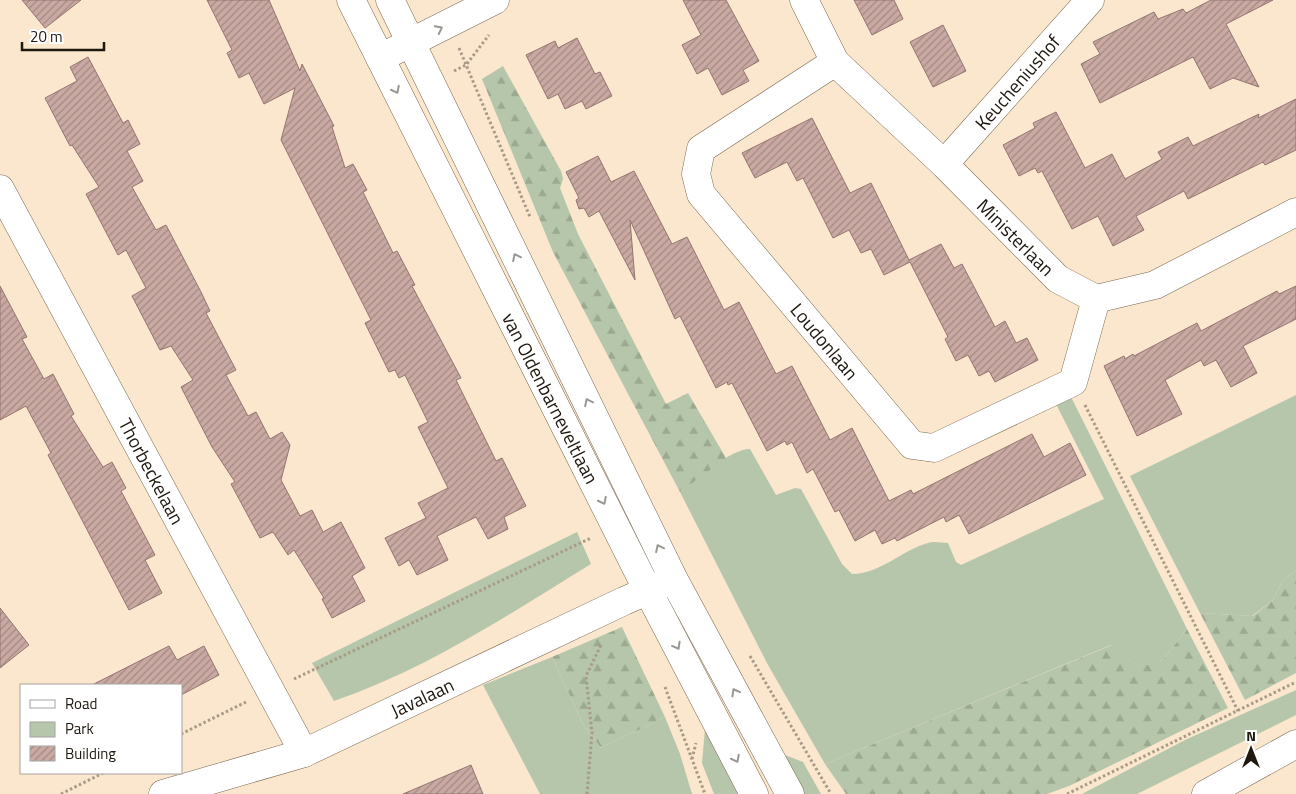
<svg xmlns="http://www.w3.org/2000/svg" width="1296" height="794" viewBox="0 0 1296 794" font-family="'Titillium Web',sans-serif">
<defs>
<pattern id="forest-firs" width="22" height="20" patternUnits="userSpaceOnUse" patternTransform="scale(1.25)"><rect width="22" height="20" fill="#b5c6aa"/><path d="M5 1l3.5 6h-7zM16 11l3.5 6h-7z" fill="#9ba991"/></pattern>
<pattern id="building-hatch" width="6" height="6" patternUnits="userSpaceOnUse" patternTransform="scale(1.25)"><rect width="6" height="6" fill="#caa9a3"/><path d="M-1 1l2-2M0 6l6-6M5 7l2-2" fill="none" stroke="#a38983"/></pattern>
</defs>
<rect width="100%" height="100%" fill="#fae7ce"/>
<!-- green -->
<g fill="#b5c6aa">
<polygon points="1296,395 1296,570 1282,582 1273,600 1252,616 1200,613 1130,476"/>
<path d="M 1071,397 L 1187,629 C 1179,638 1173,648 1165,657 C 1149,675 1124,661 1111,645 L 825,764 L 768,665 L 680,492 C 696,480 730,449 750,449 L 776,495 L 795,488 L 801,489 L 842,564 L 852,574 C 880,574 902,550 928,543 C 934,541 942,543 948,543 L 956,562 L 961,565 L 1104,499 L 1056,404 Z"/>
<path d="M 577,532 L 591,564 C 508,615 427,669 334,701 L 312,663 Z"/>
<path d="M 552,657 L 583,724 L 601,748 C 622,736 644,729 665,717 L 680,754 L 692,794 L 540,794 L 483,685 Z"/>
<polygon points="1296,690 1296,715 1137,794 1082,794 1185,740"/>
<polygon points="705,729 738,794 714,794 702,763"/>
<polygon points="772,750 803,762 821,794 797,794"/>
</g>
<!-- forest -->
<g fill="url(#forest-firs)">
<polygon points="503,66 561,171 563,179 560,188 578,234 666,404 688,393 726,458 680,492 553,252 482,79"/>
<polygon points="1296,570 1296,673 1245,700 1200,613 1253,616 1273,600 1282,582"/>
<path d="M 622,627 L 665,717 C 644,729 622,736 601,748 L 583,724 L 552,657 Z"/>
<path d="M 1187,629 L 1228,708 L 1069,786 L 1047,794 L 846,794 L 825,764 L 1112,645 C 1123,661 1149,674 1165,657 C 1173,648 1179,638 1187,629 Z"/>
</g>
<!-- building -->
<g fill="url(#building-hatch)" stroke="#937570">
<polygon points="22,0 81,0 45,28"/>
<polygon points="207,0 269,0 300,71 302,64 334,126 332,127 345,168 353,164 367,190 363,192 393,253 397,251 415,285 412,286 461,378 456,380 496,461 502,458 526,506 504,517 508,529 488,539 476,517 437,536 448,560 417,575 409,560 399,566 385,538 426,518 418,503 448,488 418,427 428,422 405,375 399,378 395,370 389,372 365,323 371,320 281,140 295,88 264,104 249,73 239,78 227,53 232,50"/>
<polygon points="683,0 726,0 759,61 743,70 749,81 722,95 708,68 697,74 682,45 701,35"/>
<polygon points="854,0 894,0 903,19 872,35"/>
<polygon points="1211,0 1273,0 1226,24 1259,87 1233,78 1210,89 1193,57 1100,103 1081,64 1100,54 1093,42 1154,12 1158,19 1183,9 1186,13"/>
<polygon points="943,25 966,71 933,87 910,42"/>
<polygon points="577,38 595,74 600,72 612,96 586,109 582,101 565,109 558,94 548,99 526,55 555,41 558,48"/>
<polygon points="88,57 123,123 128,120 140,144 127,151 143,181 132,187 156,230 166,225 201,292 210,311 206,313 236,370 226,375 248,416 256,412 270,439 282,432 290,445 281,480 300,516 312,510 323,532 341,522 365,568 352,576 365,601 332,618 322,599 324,598 294,550 288,555 273,532 260,538 231,484 235,482 212,447 181,387 193,380 171,346 160,350 132,296 146,288 126,250 118,255 86,194 99,187 72,145 70,146 45,98 77,81 70,67"/>
<polygon points="1296,99 1296,150 1265,165 1263,162 1188,199 1184,191 1136,216 1144,230 1113,246 1098,216 1072,229 1042,171 1038,173 1035,168 1019,176 1003,145 1035,128 1033,123 1056,112 1085,168 1112,154 1125,179 1162,159 1158,152 1188,137 1193,146 1259,114 1258,118"/>
<polygon points="812,118 850,193 871,183 909,260 941,244 954,268 962,264 995,327 1005,321 1016,343 1027,338 1038,360 995,382 989,371 979,376 968,355 956,361 945,339 948,337 910,262 884,275 871,249 861,253 849,230 833,238 803,178 797,181 787,162 755,178 742,153"/>
<polygon points="598,156 611,182 634,171 672,244 687,237 724,310 739,302 776,374 792,366 830,440 852,428 889,501 911,490 913,494 1032,434 1044,457 1070,443 1086,475 969,534 959,515 946,522 944,517 897,541 895,538 882,544 875,530 855,541 839,510 835,512 813,469 807,473 792,442 787,445 785,441 767,451 732,383 728,385 727,382 716,388 680,316 675,319 630,220 635,280 599,211 589,217 584,208 579,209 576,200 579,198 566,172"/>
<polygon points="0,286 27,337 22,339 44,379 53,374 74,414 71,416 103,467 112,462 126,488 121,491 155,555 145,560 162,593 129,610 48,455 51,453 26,406 0,420"/>
<polygon points="1296,286 1296,319 1243,346 1257,373 1231,387 1216,360 1204,366 1201,360 1165,380 1182,414 1137,436 1104,366 1124,356 1125,359 1133,354 1134,356 1197,323 1201,331 1277,291 1279,294"/>
<polygon points="0,608 29,645 0,668"/>
<polygon points="169,646 177,660 204,646 219,675 181,695 181,685 92,685"/>
<polygon points="471,765 483,794 403,794"/>
</g>
<g fill="none" stroke-linecap="round" stroke-linejoin="round">
<defs>
<g id="street">
<polyline points="804,0 835,62 944,164 1058,279 1096,299 1155,285 1296,212"/>
<polyline points="380,58 495,0"/>
<polyline points="835,62 701,149 696,174 701,194 912,445 934,448 1073,382 1096,299"/>
<polyline points="944,164 1090,0"/>
<polyline points="0,189 304,753"/>
<polyline points="163,794 304,753 624,601 670,581"/>
</g>
<g id="secondary">
<polyline points="351,0 648,591 754,794"/>
<polyline points="390,0 674,580 790,794"/>
</g>
<polyline id="primary" points="1206,794 1296,744"/>
</defs>
<!-- street casing -->
<use href="#street" stroke="#7a6953" stroke-width="29"/>
<!-- secondary casing -->
<use href="#secondary" stroke="#7a6953" stroke-width="29"/>
<!-- primary casing -->
<use href="#primary" stroke="#7a6953" stroke-width="29"/>
<!-- path -->
<g stroke="#a99a87" stroke-width="3" stroke-dasharray="2.5 2.5" stroke-linecap="butt">
<polyline points="459,48 530,217"/>
<polyline points="454,71 466,65 489,35"/>
<polyline points="1085,405 1238,711"/>
<polyline points="750,656 831,794"/>
<polyline points="294,679 591,538"/>
<polyline points="665,687 705,794"/>
<polyline points="181,734 246,702"/>
<polyline points="692,759 696,743"/>
<polyline points="61,794 103,773"/>
<polyline points="587,794 592,733 586,676 602,643"/>
<polyline points="1067,794 1296,682"/>
</g>
<!-- street -->
<use href="#street" stroke="#fff" stroke-width="28"/>
<!-- secondary -->
<use href="#secondary" stroke="#fff" stroke-width="28"/>
<!-- primary -->
<use href="#primary" stroke="#fff" stroke-width="28"/>
</g>
<!-- one-way arrows -->
<defs><path id="oneway-chevron" d="M-2-3.5L2.5 0L-2 3.5" fill="none" stroke-width="1.6" stroke-linecap="round" stroke-linejoin="round" transform="scale(1.25)"/></defs>
<g stroke="#9a9793">
<use href="#oneway-chevron" transform="translate(439 29) rotate(-27)"/>
<use href="#oneway-chevron" transform="translate(396 90) rotate(63)"/>
<use href="#oneway-chevron" transform="translate(516 257) rotate(-116)"/>
<use href="#oneway-chevron" transform="translate(588 402) rotate(-116)"/>
<use href="#oneway-chevron" transform="translate(603 501) rotate(63)"/>
<use href="#oneway-chevron" transform="translate(659 548) rotate(-116)"/>
<use href="#oneway-chevron" transform="translate(677 646) rotate(61)"/>
<use href="#oneway-chevron" transform="translate(735 692) rotate(-119)"/>
<use href="#oneway-chevron" transform="translate(736 759) rotate(63)"/>
</g>
<g text-anchor="middle" dominant-baseline="central" stroke-width="4" stroke-linejoin="round" paint-order="stroke">
<!-- street labels -->
<g font-size="19" fill="#1f180f" stroke="#fff">
<text transform="translate(1017 82) rotate(-49)">Keucheniushof</text>
<text transform="translate(1016 237) rotate(45)">Ministerlaan</text>
<text transform="translate(825 341) rotate(50)">Loudonlaan</text>
<text transform="translate(551 398) rotate(63)">van Oldenbarneveltlaan</text>
<text transform="translate(152 471) rotate(62)">Thorbeckelaan</text>
<text transform="translate(422 697) rotate(-25)">Javalaan</text>
</g>
</g>
<!-- legend -->
<rect x="20" y="684" width="162" height="90" fill="#ffffff" stroke="#a5a39f"/>
<rect x="30" y="700" width="25" height="8" fill="#ffffff" stroke="#a5a39f"/>
<text x="65" y="709" font-size="15" fill="#1f180f">Road</text>
<rect x="30" y="722" width="25" height="15" fill="#b5c6aa" stroke="#a5a39f"/>
<text x="65" y="734" font-size="15" fill="#1f180f">Park</text>
<rect x="30" y="746" width="25" height="15" fill="url(#building-hatch)" stroke="#a5a39f"/>
<text x="65" y="759" font-size="15" fill="#1f180f">Building</text>
<!-- north arrow -->
<g transform="translate(1251 749)" stroke="#ffffff" stroke-width="4" paint-order="stroke">
<path d="M0-4L9 19L0 12L-9 19Z" fill="#1f180f"/>
<text y="-8" font-size="14" font-weight="bold" text-anchor="middle" fill="#1f180f">N</text>
</g>
<!-- scale -->
<path d="M22 42v8h82v-8" fill="none" stroke="#1f180f" stroke-width="2.5"/>
<text x="30" y="42" font-size="15" fill="#1f180f" stroke="#ffffff" stroke-width="4" paint-order="stroke">20 m</text>
</svg>
